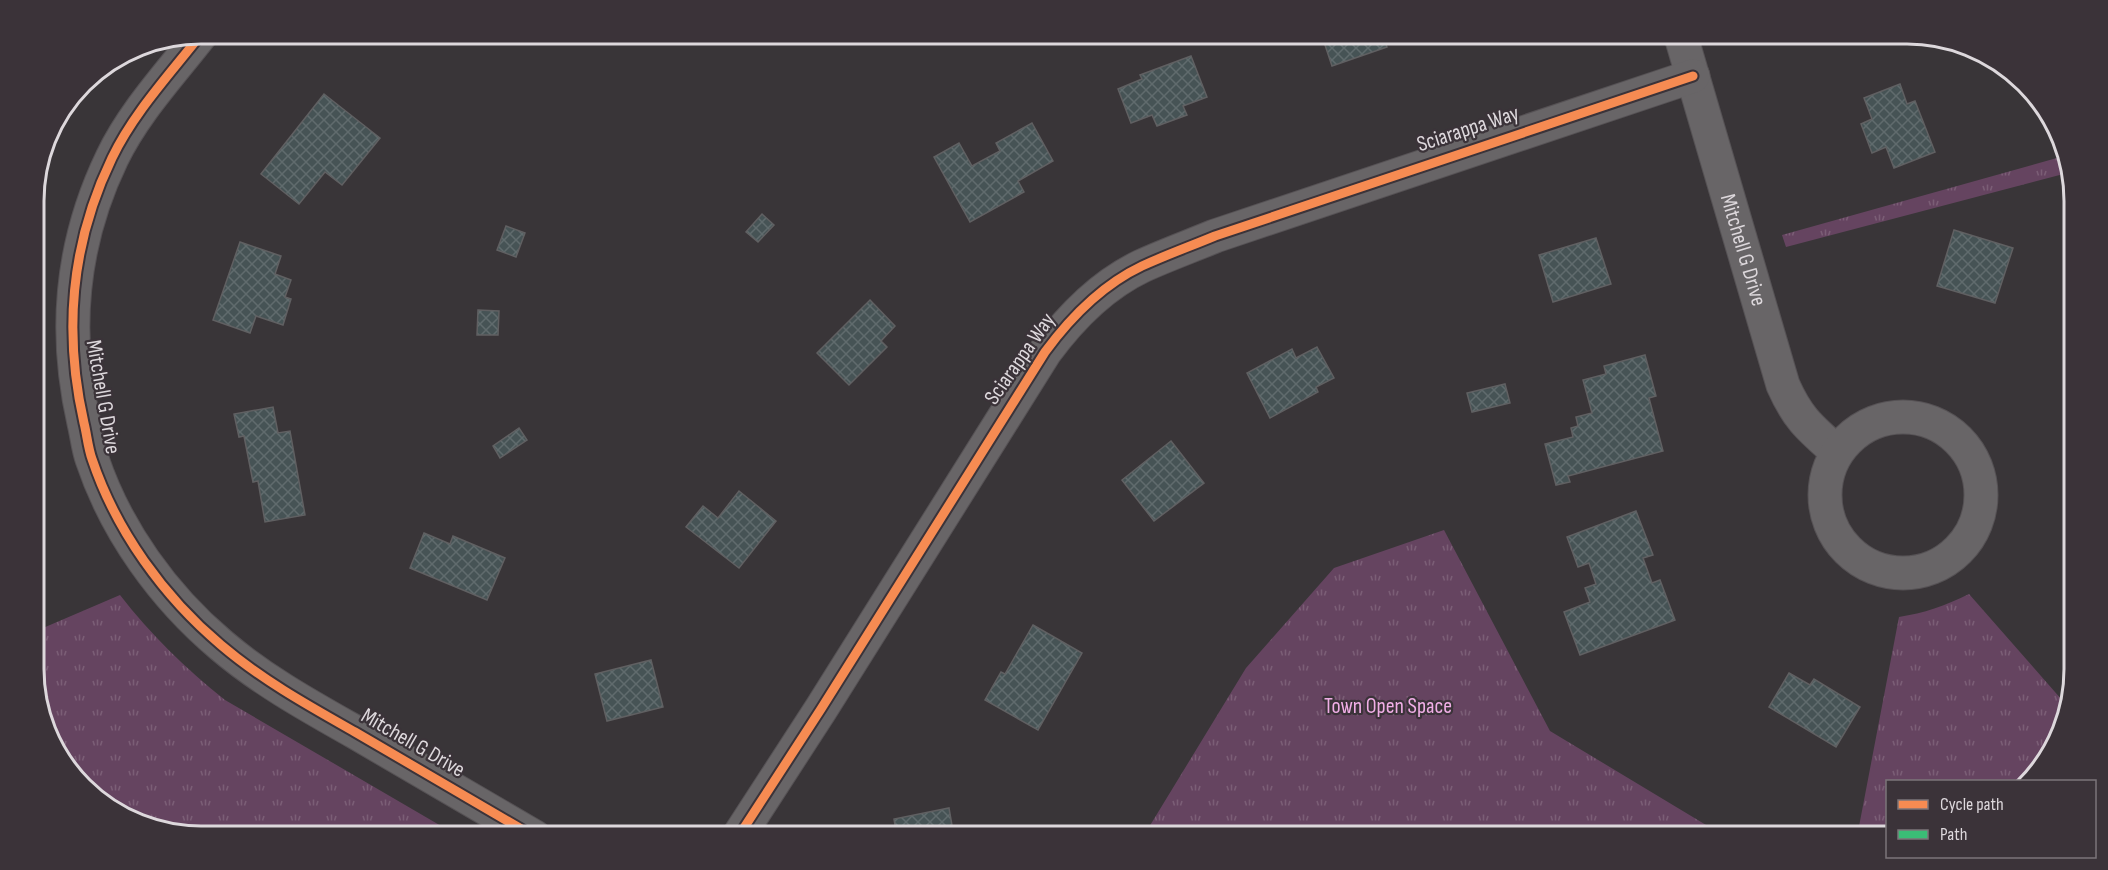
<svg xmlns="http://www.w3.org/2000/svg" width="2108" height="870" viewBox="0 0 2108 870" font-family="'Sofia Sans Condensed',sans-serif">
<defs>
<pattern id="park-tufts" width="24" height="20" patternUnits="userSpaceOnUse" patternTransform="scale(1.5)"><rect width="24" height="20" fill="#654460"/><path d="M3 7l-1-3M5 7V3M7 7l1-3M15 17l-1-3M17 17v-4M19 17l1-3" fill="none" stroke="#7b5e76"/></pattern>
<pattern id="building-cross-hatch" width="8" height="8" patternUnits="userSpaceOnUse" patternTransform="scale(1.5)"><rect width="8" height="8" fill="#465355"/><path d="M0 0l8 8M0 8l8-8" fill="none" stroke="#606b6d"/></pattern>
</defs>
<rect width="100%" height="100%" fill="#393538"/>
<!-- park -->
<g fill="url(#park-tufts)">
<polygon points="2064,156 2071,172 1786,247 1782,235"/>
<polygon points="1444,530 1550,731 1726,837 1143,837 1246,668 1334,568"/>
<path d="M 1969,594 L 2069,708 L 2066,724 L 2025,781 L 1888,782 L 1887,837 L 1857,837 L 1899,617 C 1924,613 1945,606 1969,594 Z"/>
<path d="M 120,595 C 151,635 185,668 225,700 L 460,837 L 200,837 L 146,828 L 74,780 L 36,702 L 36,631 Z"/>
</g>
<!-- building -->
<g fill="url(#building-cross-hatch)" stroke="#606062" stroke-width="1.5">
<polygon points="1321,33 1382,33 1387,47 1332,66"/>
<polygon points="1191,56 1207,97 1183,106 1187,115 1157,126 1152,115 1131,123 1118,89 1142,79 1140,75"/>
<polygon points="1900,84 1907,104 1915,101 1935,152 1894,168 1886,147 1872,153 1861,124 1872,119 1864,98"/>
<polygon points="324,94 380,138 342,185 325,172 299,204 261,174"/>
<polygon points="1032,123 1053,161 1018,181 1024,192 970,222 934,157 959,143 972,166 1000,151 996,143"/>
<polygon points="762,214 774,225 758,242 746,232"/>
<polygon points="506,226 525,233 516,257 497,250"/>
<polygon points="1954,230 2013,248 1995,303 1937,286"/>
<polygon points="1596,238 1611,284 1553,302 1539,255"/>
<polygon points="240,242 281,256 275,274 291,280 285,297 291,299 283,325 256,316 250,333 213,320"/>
<polygon points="870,300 895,326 881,341 887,347 849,385 817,353"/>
<polygon points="478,310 499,311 498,335 477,335"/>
<polygon points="1317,347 1334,378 1316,387 1318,392 1270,418 1247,373 1292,349 1296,358"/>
<polygon points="1645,355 1656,396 1649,398 1663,451 1568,476 1570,482 1556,485 1545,444 1573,437 1571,428 1578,426 1576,417 1592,413 1583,380 1606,374 1604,366"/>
<polygon points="1505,384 1510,403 1472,412 1467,393"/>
<polygon points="273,407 278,433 290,431 305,515 265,522 258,481 253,482 244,436 239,437 234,414"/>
<polygon points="519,428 527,440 500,458 493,446"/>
<polygon points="1171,441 1204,483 1154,521 1122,480"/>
<polygon points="739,491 776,521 739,568 686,527 703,506 718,518"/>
<polygon points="1636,511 1653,555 1643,558 1652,583 1660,580 1675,620 1580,655 1564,612 1590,602 1585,588 1596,584 1589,563 1578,567 1567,537"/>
<polygon points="424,533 450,544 453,536 505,558 487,600 410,568"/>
<polygon points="1033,625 1082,653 1038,730 985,700 1001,672 1005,674"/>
<polygon points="651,660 663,707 607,721 595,674"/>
<polygon points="1789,673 1810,685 1814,679 1860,707 1836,747 1769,707"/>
<polygon points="949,808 954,837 897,837 894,819"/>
</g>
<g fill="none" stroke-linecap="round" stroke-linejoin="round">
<defs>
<g id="minor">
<path d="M 202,33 C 171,73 134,112 112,158 C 71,243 63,331 84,423 C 87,435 88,448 92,459 C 116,531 164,597 221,645 C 262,680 309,706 355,732 C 415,767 475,802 535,837"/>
<path id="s1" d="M 1680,33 L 1783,385 C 1798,419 1810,428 1837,452"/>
<circle cx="1903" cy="495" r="78"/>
<path d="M 738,837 L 821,709 L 1045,352 C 1070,318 1102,285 1142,266 C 1166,255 1191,246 1215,236 L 1693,76"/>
</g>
</defs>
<!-- minor casing -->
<use href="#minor" stroke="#565255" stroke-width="35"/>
<!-- minor -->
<use href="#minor" stroke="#686567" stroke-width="33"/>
<!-- quiet -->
<polyline stroke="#3abd76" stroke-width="8" stroke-dasharray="15 8" stroke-linecap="butt" points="1344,837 1348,834 1361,837"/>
<defs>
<g id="cycleway">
<path d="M 202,33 C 171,73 134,112 112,158 C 71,243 63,331 84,423 C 87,435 88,448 92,459 C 116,531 164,597 221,645 C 262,680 309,706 355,732 C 415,767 475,802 535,837"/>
<path d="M 738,837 L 821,709 L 1045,352 C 1070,318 1102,285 1142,266 C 1166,255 1191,246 1215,236 L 1693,76"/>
</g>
</defs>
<!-- cycleway casing -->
<use href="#cycleway" stroke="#3b3339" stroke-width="13"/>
<!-- cycleway -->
<use href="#cycleway" stroke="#f68b52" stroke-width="9"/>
</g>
<g text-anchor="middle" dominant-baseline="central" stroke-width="4.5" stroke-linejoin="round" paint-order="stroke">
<!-- street labels -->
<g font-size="22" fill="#ddd8dc" stroke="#3b3339">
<text transform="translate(1468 129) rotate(-18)">Sciarappa Way</text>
<text stroke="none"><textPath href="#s1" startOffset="226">Mitchell G Drive</textPath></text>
<text transform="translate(1020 359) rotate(-55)">Sciarappa Way</text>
<text transform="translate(103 397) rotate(80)">Mitchell G Drive</text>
<text transform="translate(413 743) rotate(30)">Mitchell G Drive</text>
</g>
<!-- park labels -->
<g font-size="22" fill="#f0aee6" stroke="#3b3339">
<text x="1388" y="706">Town Open Space</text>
</g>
</g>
<!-- crop -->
<path d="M0 0H2108V870H0ZM201 44H1907A157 157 0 0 1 2064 201V669A157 157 0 0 1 1907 826H201A157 157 0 0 1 44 669V201A157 157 0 0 1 201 44Z" fill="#3b3339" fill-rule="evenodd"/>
<path fill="none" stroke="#ddd8dc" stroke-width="3" d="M201 44H1907A157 157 0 0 1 2064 201V669A157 157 0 0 1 1907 826H201A157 157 0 0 1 44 669V201A157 157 0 0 1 201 44Z"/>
<!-- legend -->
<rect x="1886" y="780" width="210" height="78" fill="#3b3339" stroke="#7c757a" stroke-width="1.5"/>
<rect x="1898" y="800" width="30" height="9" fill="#f68b52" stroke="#7c757a" stroke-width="1.5"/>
<text x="1940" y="810" font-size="18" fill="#ddd8dc">Cycle path</text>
<rect x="1898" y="830" width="30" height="9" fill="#3abd76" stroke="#7c757a" stroke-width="1.5"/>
<text x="1940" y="840" font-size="18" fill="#ddd8dc">Path</text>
</svg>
